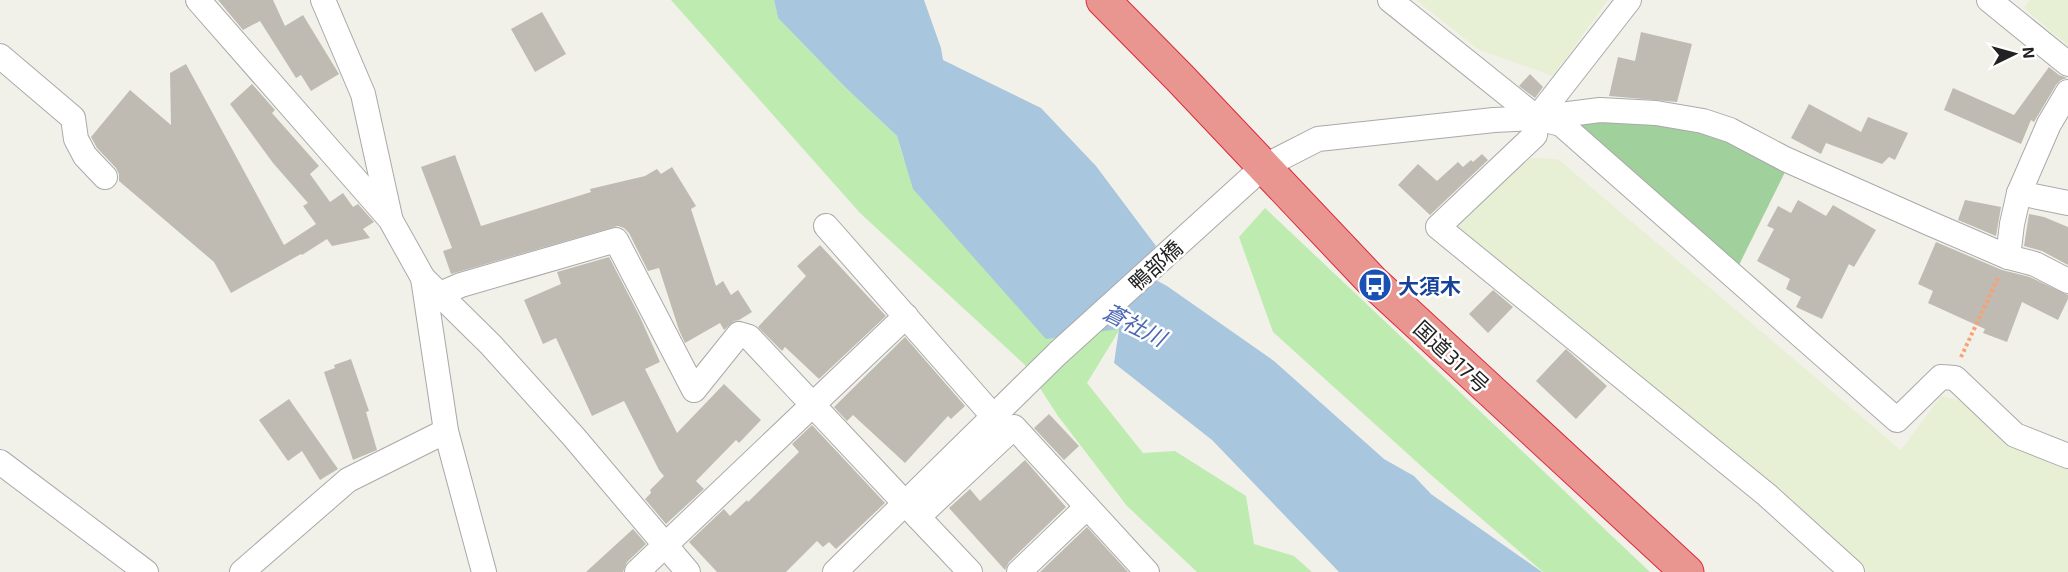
<svg xmlns="http://www.w3.org/2000/svg" width="2068" height="572" viewBox="0 0 2068 572" font-family="'Exo 2','Noto Sans JP',sans-serif">
<rect width="100%" height="100%" fill="#f2f1e9"/>
<!-- farmland -->
<g fill="#e7f0d5">
<polygon points="1416,0 1608,0 1553,76 1479,50"/>
<polygon points="2030,0 2068,0 2068,46 2024,8"/>
<polygon points="1531,158 1558,159 1901,450 1941,396 1958,400 2009,441 2068,468 2068,572 1862,572 1453,226"/>
</g>
<!-- grass -->
<g fill="#beebaf">
<polygon points="671,0 774,0 778,18 845,87 897,136 904,160 1120,329 1087,383 1143,453 1175,451 1246,496 1254,544 1294,556 1312,572 1197,572 1127,506 1058,416 1025,365 860,213"/>
<polygon points="1265,208 1650,572 1543,572 1430,474 1273,332 1239,237"/>
</g>
<!-- forest -->
<polygon fill="#a0d19d" points="1623,119 1729,133 1786,170 1739,265 1570,125"/>
<!-- water -->
<polygon fill="#a9c6df" points="774,0 924,0 941,48 943,60 1041,108 1096,166 1156,246 1137,270 1167,286 1274,361 1384,459 1414,476 1431,494 1542,572 1339,572 1212,440 1114,363 1119,329 1046,339 913,189 897,136 845,87 778,18"/>
<!-- building -->
<g fill="#bfbbb2">
<polygon points="218,0 273,0 285,26 303,15 339,74 311,91 301,75 296,78 260,21 243,30"/>
<polygon points="542,12 566,54 535,72 511,29"/>
<polygon points="1641,32 1692,44 1677,102 1609,96 1618,57 1635,61"/>
<polygon points="186,64 284,245 316,224 303,206 308,203 273,163 230,104 252,84 275,110 272,113 319,166 310,174 330,202 343,193 353,207 358,204 374,222 363,229 370,238 332,246 327,239 302,255 301,254 231,293 214,262 119,181 119,174 116,168 97,148 91,137 130,90 171,125 170,73"/>
<polygon points="2049,67 2059,75 2067,78 2061,80 2056,85 2034,122 2031,120 2021,144 1944,110 1953,88 2014,115"/>
<polygon points="1530,74 1543,87 1535,98 1519,86"/>
<polygon points="1809,104 1861,132 1868,117 1908,133 1895,160 1889,157 1882,164 1826,143 1821,154 1791,138"/>
<polygon points="1482,154 1488,160 1430,215 1398,185 1418,164 1437,181 1458,162 1463,167 1471,160 1473,162"/>
<polygon points="455,155 481,226 591,192 590,189 645,176 657,169 661,174 672,167 696,206 691,209 716,286 723,281 731,295 738,290 752,312 739,320 734,321 724,330 720,323 685,343 679,330 659,268 648,271 629,233 624,228 618,226 451,274 443,251 452,248 421,167"/>
<polygon points="1798,200 1826,216 1833,205 1876,230 1854,267 1849,264 1822,319 1796,307 1801,297 1786,289 1790,279 1757,261 1774,229 1767,226 1778,206 1791,213"/>
<polygon points="1965,200 2001,207 1996,236 1958,220"/>
<polygon points="2029,214 2044,217 2068,227 2068,265 2042,251 2024,246"/>
<polygon points="1936,242 2002,270 2030,277 2068,295 2068,299 2058,320 2022,302 2007,342 1983,333 1985,329 1928,303 1933,291 1918,284"/>
<polygon points="820,245 886,316 819,379 785,347 782,351 758,327 806,276 797,266"/>
<polygon points="609,257 640,317 660,362 645,369 677,433 724,384 761,420 739,443 736,440 696,481 704,489 666,524 645,499 651,493 650,490 664,476 659,470 624,401 592,416 556,338 543,344 524,300 561,284 557,272"/>
<polygon points="1493,290 1513,307 1488,333 1469,314"/>
<polygon points="905,337 965,406 951,419 948,416 905,463 853,415 847,421 834,407"/>
<polygon points="1566,349 1607,386 1576,419 1536,381"/>
<polygon points="351,359 369,411 366,412 377,450 353,460 324,372 335,368 334,365"/>
<polygon points="289,399 338,469 320,480 302,451 288,461 259,420"/>
<polygon points="1049,414 1079,446 1064,460 1034,428"/>
<polygon points="812,425 885,503 836,549 829,542 823,547 817,541 786,572 717,572 689,542 724,509 730,516 747,500 748,502 799,452 792,444"/>
<polygon points="1025,460 1066,507 1009,562 1005,570 949,508 970,489 980,501"/>
<polygon points="1087,527 1128,572 1040,572"/>
<polygon points="633,529 646,544 627,562 623,572 586,572"/>
</g>
<g fill="none" stroke-linecap="round" stroke-linejoin="round">
<defs>
<g id="minor">
<polyline points="198,0 390,219 423,278 491,345 573,436 688,572"/>
<polyline points="323,0 363,94 390,217"/>
<polyline points="1390,0 1537,118 1561,124 1897,420 1941,377 1955,378 2015,435 2068,456"/>
<polyline points="1629,0 1537,118 1535,135 1438,227 1767,495 1852,572"/>
<polyline points="1989,0 2068,64"/>
<polyline points="0,56 73,118 76,139 85,156 105,177"/>
<polyline points="2068,92 2049,124 2019,193 2068,203"/>
<polyline points="826,226 994,417"/>
<polyline points="2008,257 2012,224 2019,193"/>
<polyline points="423,278 446,431 484,572"/>
<polyline points="440,294 461,285 616,240 694,390 739,334 749,337 918,517 1014,427 1147,572"/>
<polyline points="0,462 146,572"/>
<polyline points="918,517 970,572"/>
<polyline points="242,572 348,480 446,431"/>
<polyline points="637,572 906,316"/>
<polyline points="835,572 1058,353 1252,177 1263,167 1318,139 1494,120 1537,118 1600,110 1656,113 1703,121 1730,130 1785,159 1929,223 2008,257 2035,264 2068,281"/>
<polyline points="1019,572 1087,507"/>
</g>
<polyline id="highway" points="1103,0 1180,78 1372,281 1687,572"/>
</defs>
<!-- minor casing -->
<use href="#minor" stroke="#a9a9a9" stroke-width="26"/>
<!-- highway casing -->
<use href="#highway" stroke="#dd283b" stroke-width="35"/>
<!-- path -->
<polyline stroke="#fba071" stroke-width="4" stroke-dasharray="3 3" stroke-linecap="butt" points="1961,357 1999,276"/>
<!-- minor -->
<use href="#minor" stroke="#fff" stroke-width="24"/>
<!-- highway -->
<use href="#highway" stroke="#e99691" stroke-width="33"/>
</g>
<!-- icons -->
<defs>
<symbol id="bus-disc" viewBox="-11 -11 22 22"><circle r="9.5" fill="#1a4fb4" stroke="#fff"/><path d="M-5-6H5V4H4V6H2V4H-2V6H-4V4H-5ZM-3.5-4V0h7V-4ZM-3.5 1.2v1.5H-2V1.2ZM2 1.2v1.5H3.5V1.2Z" fill="#fff"/></symbol>
</defs>
<g fill-rule="evenodd">
<use href="#bus-disc" x="1356" y="266" width="38" height="38"/>
</g>
<g text-anchor="middle" dominant-baseline="central" stroke-width="5" stroke-linejoin="round" paint-order="stroke">
<!-- street labels -->
<g font-size="21" fill="#222" stroke="#fff">
<text transform="translate(1155 265) rotate(-42)">鴨部橋</text>
<text transform="translate(1452 356) rotate(43)">国道317号</text>
</g>
<!-- transit labels -->
<g font-size="21" font-weight="bold" fill="#164399" stroke="#fff" text-anchor="start">
<text x="1398" y="285">大須木</text>
</g>
<!-- water labels -->
<g font-size="22" font-style="italic" fill="#4c67b4" stroke="#fff">
<text transform="translate(1135 324) rotate(27)">蒼社川</text>
</g>
</g>
<!-- north arrow -->
<g transform="translate(2014 54) rotate(85)" stroke="#ffffff" stroke-width="4.5" paint-order="stroke">
<path d="M0-4.5L10 22L0 15L-10 22Z" fill="#222222"/>
<text y="-9" font-size="16" font-weight="bold" text-anchor="middle" fill="#222222">N</text>
</g>
</svg>
